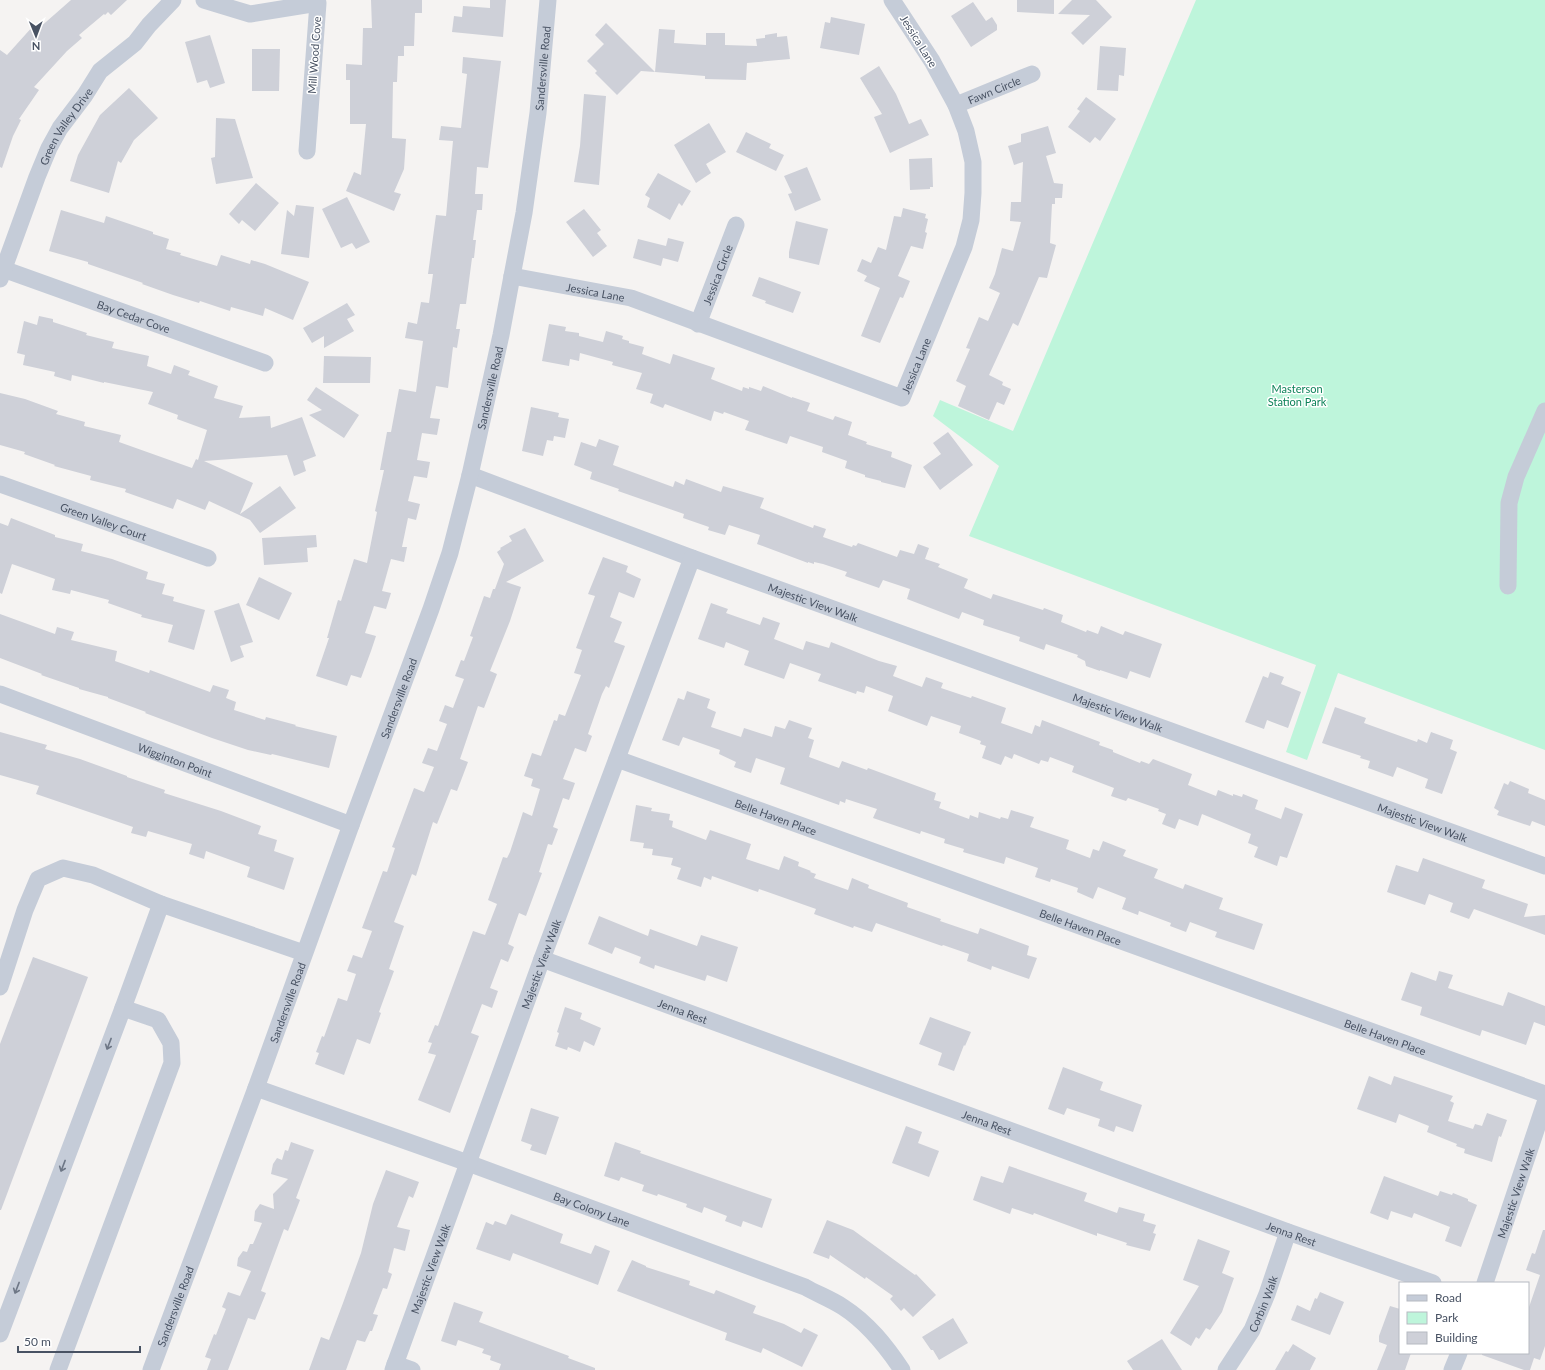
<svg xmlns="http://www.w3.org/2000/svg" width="1545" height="1370" viewBox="0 0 1545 1370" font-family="Lato,sans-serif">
<rect width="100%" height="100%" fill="#f5f3f2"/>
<!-- park -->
<polygon fill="#bef5db" points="1196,0 1545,0 1545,750 1338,673 1307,760 1286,752 1316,665 969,536 999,466 933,416 940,400 1013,431"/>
<!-- building -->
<g fill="#ced0d8">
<polygon points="71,0 127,0 111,15 108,12 105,15 104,14 79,35 82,38 67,51 34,87 39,90 19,119 21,120 13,136 2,168 0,167 0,50 7,55 34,25 38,29"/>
<polygon points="371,0 422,0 422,13 415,13 414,46 404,46 404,56 398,56 397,82 393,82 392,138 406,139 404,169 394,192 401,194 394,211 346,191 354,172 361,175 366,124 350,124 350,80 346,80 346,64 362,65 363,28 372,28"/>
<polygon points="490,0 506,0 503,37 452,32 454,16 462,17 463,6 490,8"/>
<polygon points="1017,0 1054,0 1054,14 1017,12"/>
<polygon points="1072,0 1096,0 1112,17 1083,45 1071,33 1090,15 1058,14"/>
<polygon points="973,2 986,21 992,17 997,25 997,30 971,47 951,16"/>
<polygon points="831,17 865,24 859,55 820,48 825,22 830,23"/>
<polygon points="606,23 655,72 641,71 617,95 595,73 597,71 587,61 604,44 595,35"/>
<polygon points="659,29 675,30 674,43 706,45 706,33 725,33 725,45 757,46 756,39 765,38 765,35 777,33 777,37 787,36 790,59 747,63 746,80 705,79 705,76 655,72"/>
<polygon points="210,35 225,83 210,88 207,80 197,83 185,42"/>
<polygon points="1100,46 1126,48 1124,76 1119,75 1118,91 1097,90"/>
<polygon points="252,49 280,49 279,91 252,91"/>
<polygon points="463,57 501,61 488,168 477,167 475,194 483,194 482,210 477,210 473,240 476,240 474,258 472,258 466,304 460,304 456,329 460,329 457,348 453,347 448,388 436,386 430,418 440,419 437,435 422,433 417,460 430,462 427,478 414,476 408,501 420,504 416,520 408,518 402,547 407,547 404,562 391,559 382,591 391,593 386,609 374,606 365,633 376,636 371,651 361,678 351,675 347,686 316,676 329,638 327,638 338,600 341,601 354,559 367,563 377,512 375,511 384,470 380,470 387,432 391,432 399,389 416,392 423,341 405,338 408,322 417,324 421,302 429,303 433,274 428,274 431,252 436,215 446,216 453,141 439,140 441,126 461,128 467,74 462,73"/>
<polygon points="879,66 896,94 909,124 921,119 929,135 890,153 874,117 882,114 860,78"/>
<polygon points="129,88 158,118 134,140 121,163 118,161 109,193 70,181 78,155 100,115"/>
<polygon points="584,94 606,96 599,185 574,182 580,146"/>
<polygon points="1086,97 1116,119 1100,141 1095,137 1090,143 1068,127 1080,111 1077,109"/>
<polygon points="216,118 235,119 253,178 216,184 211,158 215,157"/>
<polygon points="709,123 726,152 706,164 711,173 696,183 674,145"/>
<polygon points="1048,126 1056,153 1046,156 1054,183 1063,184 1062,198 1055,198 1055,204 1052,204 1050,243 1056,245 1047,278 1039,277 1018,326 1013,323 989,375 1003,382 1002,385 1011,389 1004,405 997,402 989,420 958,406 966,386 956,381 970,349 966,348 979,317 988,321 1000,293 989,288 995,274 1002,248 1013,251 1021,222 1010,221 1011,202 1021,202 1023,162 1014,165 1008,146 1021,142 1021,134"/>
<polygon points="746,132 771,144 769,148 784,155 776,171 736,152"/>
<polygon points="932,158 933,187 930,187 930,189 910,190 909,159"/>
<polygon points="807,167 821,200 795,211 788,194 792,193 784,176"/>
<polygon points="658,173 691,191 682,206 679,203 670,220 647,207 650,198 645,195"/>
<polygon points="256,183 279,203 255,231 242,220 239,224 229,214"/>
<polygon points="347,197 370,242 356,249 352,243 341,248 322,209"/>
<polygon points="296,205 314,207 309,258 281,254 287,210 294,216"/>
<polygon points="903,208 926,214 925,218 928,219 925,232 927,233 923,249 911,246 898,276 910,281 903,298 900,297 880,343 861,336 880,288 864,281 867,276 857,271 862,259 871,263 878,247 886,250 894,216 901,217"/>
<polygon points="584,209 601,230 597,233 607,246 593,257 566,222"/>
<polygon points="61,210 104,223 106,216 153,232 153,234 169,239 166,249 181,253 180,255 217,266 221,255 250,264 251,260 265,264 309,282 293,320 265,308 263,316 231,307 230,311 200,301 199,303 173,295 142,284 143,283 88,264 88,262 49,251"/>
<polygon points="796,221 828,229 819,265 789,258 789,252"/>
<polygon points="668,238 684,242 678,262 663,258 661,266 633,258 638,239 666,246"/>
<polygon points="759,277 801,292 793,313 765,303 766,301 752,296"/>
<polygon points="347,303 355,315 347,319 354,331 324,348 324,336 312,343 303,328"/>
<polygon points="39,316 53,319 53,322 87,333 86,335 114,342 112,348 149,356 147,366 171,374 174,365 190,371 188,375 218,386 214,398 243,406 239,418 270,416 271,428 302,417 316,456 303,461 306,471 294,476 287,455 204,461 253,483 240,514 280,486 296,508 260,533 250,520 209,501 205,510 177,499 173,509 125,492 126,489 90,480 91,476 54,466 55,465 24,454 25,452 0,445 0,393 25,399 58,411 56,414 85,422 84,426 121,435 119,442 192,468 196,459 198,460 207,430 177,419 178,415 148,404 153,392 104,382 104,383 72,375 71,381 54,376 55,372 23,365 25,355 17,353 24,321 37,325"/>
<polygon points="549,324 566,327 565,331 579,333 579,336 603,342 606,331 623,336 622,339 629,341 629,343 644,347 642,354 670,364 673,354 715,368 711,379 742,391 743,387 749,389 749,387 761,391 763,386 792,398 792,397 810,403 807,411 833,420 835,416 852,422 848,435 867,442 866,444 892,452 891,457 912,465 905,488 881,482 881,481 865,477 865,475 845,468 847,461 822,452 823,447 790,436 787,444 745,430 749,421 724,412 723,414 714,411 711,421 665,404 663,408 650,403 653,394 636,389 642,373 612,365 613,362 580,353 579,361 570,359 569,366 542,361"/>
<polygon points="324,356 371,357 370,383 323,383"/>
<polygon points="316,387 359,415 344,438 309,415 322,410 307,400"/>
<polygon points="531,407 559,413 558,417 569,419 565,438 554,436 553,441 547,440 543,456 522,451"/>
<polygon points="948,432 973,465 940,490 923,467 941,454 933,443"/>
<polygon points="599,439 619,446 613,465 673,487 675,481 684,485 686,479 721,492 723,486 764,498 760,508 813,528 814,525 826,529 823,537 852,547 853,545 856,546 858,543 897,557 900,550 914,554 918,544 929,548 925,559 940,564 938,567 968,579 964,588 991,599 993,594 1043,610 1044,608 1063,615 1061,622 1086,632 1087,630 1098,634 1101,626 1123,635 1125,631 1162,644 1150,678 1130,671 1127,679 1100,670 1100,671 1086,666 1085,661 1077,657 1078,655 1046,644 1044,650 1019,641 1020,637 983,625 984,620 962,612 959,619 907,599 910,589 883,580 879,588 845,576 847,572 823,564 814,562 814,564 808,562 808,563 757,544 760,535 729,525 725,535 708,530 709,527 683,518 684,514 618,491 619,489 590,479 592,472 574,465 581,442 596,447"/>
<polygon points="11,518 55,535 55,537 83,544 81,551 112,559 148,572 146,579 165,584 162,594 174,597 173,601 205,610 194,650 168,642 173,625 141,617 142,615 108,603 109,600 71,590 70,594 52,590 55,579 12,564 2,594 0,593 0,523 8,526"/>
<polygon points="525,528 544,561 506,582 521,587 510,621 490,671 497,674 484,708 478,706 460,759 468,762 457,791 451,789 437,824 433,822 416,876 412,874 394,922 404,926 389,969 394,971 379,1012 381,1013 370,1044 357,1039 344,1075 315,1064 319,1053 316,1052 322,1036 324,1037 338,998 347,1001 356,974 347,971 353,955 362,958 372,931 362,928 383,871 387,872 395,848 392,847 414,788 424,792 434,767 422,763 428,748 437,751 447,724 439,721 445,705 453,708 464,679 455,676 461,660 464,661 473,637 470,636 484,596 490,598 493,589 495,589 504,564 497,552 501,549 500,548 512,541 509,536"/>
<polygon points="316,535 317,547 307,548 308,562 264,565 262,538"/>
<polygon points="603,557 628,566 626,572 641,579 634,598 619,592 610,617 622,622 614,642 625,646 609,688 606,686 602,694 588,734 592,736 586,752 575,748 563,779 575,783 569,800 563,798 553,827 558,829 552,845 548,844 539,872 542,873 526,916 519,913 508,944 514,947 508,962 501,959 490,988 498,991 492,1008 482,1004 471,1033 479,1036 450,1113 418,1100 436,1055 428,1053 432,1043 428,1042 435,1025 438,1026 473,931 485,935 497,904 488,900 503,857 507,858 510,852 523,812 532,816 540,789 531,786 533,779 524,776 532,753 541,756 554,720 557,721 559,714 565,716 581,675 574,673 582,650 576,648 595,596 588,594"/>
<polygon points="259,577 292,593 279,620 246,605"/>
<polygon points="239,603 253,642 240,646 244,657 231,662 214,611"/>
<polygon points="711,603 728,609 726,613 760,625 763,617 780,623 774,639 803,650 806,641 829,648 831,642 879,661 897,666 893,676 922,687 926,677 943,683 941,688 971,698 972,696 1006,708 1001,723 1032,734 1035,725 1040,727 1042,720 1100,742 1099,745 1113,750 1113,752 1140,763 1141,761 1149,764 1153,759 1192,774 1188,785 1216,796 1218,790 1233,796 1233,794 1242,797 1243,794 1258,800 1255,809 1281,819 1285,807 1303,814 1287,858 1280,856 1277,866 1254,857 1258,847 1248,843 1251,834 1202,814 1198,826 1179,819 1175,829 1162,824 1166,814 1158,811 1159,809 1128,798 1126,801 1111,796 1114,788 1072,772 1074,766 1050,757 1048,762 1041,760 1039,764 1014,754 1012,759 1005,756 1001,765 982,758 986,746 980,744 981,741 959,733 961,726 931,716 927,726 888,711 893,696 866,686 864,693 857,691 856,694 818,681 821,674 790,663 784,679 744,665 749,651 726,642 724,648 698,639"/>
<polygon points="0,614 55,634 57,627 74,632 71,640 117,651 115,661 149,673 150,670 210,692 213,685 229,690 226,698 236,702 234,710 265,720 266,717 296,725 295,726 337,736 329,768 272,754 271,755 248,750 212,738 145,713 146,712 108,698 108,697 79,689 79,688 41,675 42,674 0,658"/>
<polygon points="1270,672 1284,677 1281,684 1301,692 1288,728 1267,720 1264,729 1245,722 1263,676 1268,678"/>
<polygon points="687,691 710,699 707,708 716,712 711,727 741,737 744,728 772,737 775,726 785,729 789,720 812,728 808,738 814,740 809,757 839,768 842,761 867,770 868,768 936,793 934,800 941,802 939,808 969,819 970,815 978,818 979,812 1000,819 1001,817 1008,819 1011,810 1034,817 1030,827 1069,840 1066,849 1090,858 1093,849 1099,851 1103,841 1126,850 1123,856 1158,869 1154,878 1183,889 1185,884 1223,898 1219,909 1263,924 1254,950 1215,937 1217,932 1190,922 1186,932 1170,926 1171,923 1139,911 1138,915 1122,909 1126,898 1098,887 1093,899 1077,892 1078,888 1051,879 1050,882 1035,877 1038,868 1006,857 1004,864 963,852 964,849 944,843 945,839 921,831 920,834 873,818 877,809 846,799 845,803 840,801 839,805 780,784 785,768 756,758 751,773 734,767 736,762 719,754 720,750 683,737 679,746 662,740 678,698 684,700"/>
<polygon points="1335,707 1366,718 1364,723 1417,742 1418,739 1427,743 1431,732 1453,740 1450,749 1457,752 1442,794 1425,788 1428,779 1397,767 1393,777 1368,768 1370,761 1360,758 1361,756 1322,743"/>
<polygon points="0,732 47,745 45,749 80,759 127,776 127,777 165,790 164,793 221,811 261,826 258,834 277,840 274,851 294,858 284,890 247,877 250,867 206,851 204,859 189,854 192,844 148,831 146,837 131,833 133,827 36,794 39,786 0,775"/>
<polygon points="1510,781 1529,789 1528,793 1545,800 1545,826 1532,821 1530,826 1497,815 1499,811 1494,808 1504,783 1508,785"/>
<polygon points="636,805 652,808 651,811 670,814 669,820 673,821 672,827 706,840 710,830 751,844 746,859 779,870 784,856 799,862 798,866 811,871 810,872 816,874 814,878 848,890 852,878 869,885 868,888 908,903 907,907 941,919 940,921 978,934 980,928 1029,946 1027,955 1037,958 1029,979 992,966 991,970 967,961 969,954 943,945 942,946 876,923 872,932 854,926 853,928 814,914 816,909 759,889 758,892 712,876 711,880 704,877 701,887 677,879 681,868 671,865 673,858 652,855 653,849 643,848 644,843 630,841"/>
<polygon points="1423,858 1485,880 1482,888 1528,904 1524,917 1545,915 1545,935 1474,909 1469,919 1450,912 1453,903 1429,894 1425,905 1387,892 1396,865 1418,872"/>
<polygon points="599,916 648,936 650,929 697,946 701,935 738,947 727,982 707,975 705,981 655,965 654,969 639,963 641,957 615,947 612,954 588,944"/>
<polygon points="33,957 88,977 1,1210 0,1210 0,1044"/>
<polygon points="1439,971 1453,975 1448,988 1503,1006 1508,992 1545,1006 1545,1026 1534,1022 1526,1045 1482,1030 1480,1036 1420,1015 1422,1007 1401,1000 1411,972 1436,981"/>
<polygon points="565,1007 582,1013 580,1019 601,1028 594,1046 584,1041 580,1052 568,1047 567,1050 555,1046 559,1033 557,1032"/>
<polygon points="930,1017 971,1032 965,1046 964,1045 954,1071 938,1065 942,1053 919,1044"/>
<polygon points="1063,1067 1103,1082 1100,1090 1142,1105 1133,1132 1116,1126 1114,1132 1098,1126 1100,1119 1067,1108 1064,1115 1048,1109"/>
<polygon points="1369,1076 1391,1085 1394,1076 1453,1096 1450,1101 1454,1103 1448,1121 1473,1129 1475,1124 1482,1126 1487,1113 1507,1120 1501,1137 1499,1136 1492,1162 1464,1153 1465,1149 1456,1146 1457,1144 1427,1132 1429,1126 1399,1114 1396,1123 1357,1109"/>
<polygon points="531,1108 559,1117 546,1155 530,1150 532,1145 521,1141"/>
<polygon points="906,1126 922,1132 918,1143 939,1151 929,1177 892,1163"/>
<polygon points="291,1142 314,1150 296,1198 300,1200 288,1231 284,1229 261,1291 266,1293 255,1320 248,1318 228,1370 207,1370 211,1359 205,1357 214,1334 216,1335 226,1309 222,1307 228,1292 240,1296 251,1271 237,1266 238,1258 243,1251 247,1252 250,1244 253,1244 262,1223 254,1221 255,1211 260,1204 274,1209 273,1194 288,1179 271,1174 273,1164 277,1158 282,1160 285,1150 288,1151"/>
<polygon points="615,1142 641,1151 640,1153 772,1199 762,1228 743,1221 741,1227 725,1221 727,1216 704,1207 702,1213 686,1207 687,1204 658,1194 657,1196 642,1191 644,1185 621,1177 619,1181 604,1176"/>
<polygon points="1009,1166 1087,1193 1084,1201 1117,1213 1119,1207 1145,1214 1143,1221 1156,1225 1153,1233 1156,1234 1150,1251 1126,1245 1127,1243 1097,1233 1097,1236 1034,1213 1033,1215 1012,1208 1010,1214 973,1200 981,1176 1003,1183"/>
<polygon points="386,1170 419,1182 413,1198 409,1196 397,1227 410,1230 405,1251 394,1248 388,1272 392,1274 387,1289 383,1288 373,1314 378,1315 372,1331 370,1331 365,1342 357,1340 346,1370 309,1370 321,1337 329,1340 343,1303 361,1253 373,1204"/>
<polygon points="1384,1176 1438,1196 1440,1191 1452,1195 1453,1193 1468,1199 1468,1201 1477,1205 1461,1247 1445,1241 1450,1227 1414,1213 1412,1218 1391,1211 1388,1220 1370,1213"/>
<polygon points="511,1214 563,1234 560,1243 591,1254 595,1245 610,1251 598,1285 513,1253 510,1261 476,1249 486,1222 493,1225 495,1221 506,1225"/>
<polygon points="827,1220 853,1230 915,1275 916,1274 936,1295 913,1317 904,1308 901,1311 890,1299 893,1296 866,1277 865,1279 830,1255 829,1259 813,1253"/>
<polygon points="1543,1230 1545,1230 1545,1346 1540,1360 1534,1358 1530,1370 1524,1370 1482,1355 1482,1353 1528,1353 1528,1310 1540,1275 1526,1270 1532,1253 1535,1254"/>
<polygon points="1198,1239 1230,1251 1222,1273 1234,1278 1222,1312 1210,1330 1206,1328 1199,1339 1196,1337 1191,1346 1170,1333 1199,1286 1183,1280"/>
<polygon points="632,1260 646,1266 646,1267 690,1281 689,1285 714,1294 716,1290 756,1306 753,1313 784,1324 801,1333 804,1328 818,1335 802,1367 763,1348 761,1353 725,1340 727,1333 617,1291"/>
<polygon points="1320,1292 1344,1302 1330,1335 1291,1320 1297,1305 1310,1311 1315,1298 1317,1299"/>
<polygon points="454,1302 483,1312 479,1322 569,1356 568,1358 595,1368 595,1370 499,1370 501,1364 490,1360 491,1356 482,1353 484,1349 458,1340 456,1346 441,1341"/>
<polygon points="1390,1306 1400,1309 1400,1353 1411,1353 1405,1370 1377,1370 1387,1345 1379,1342 1379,1336"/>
<polygon points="953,1318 968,1343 939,1360 933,1350 931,1350 922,1337"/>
<polygon points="1162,1339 1182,1370 1133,1370 1127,1361"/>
<polygon points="1293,1344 1316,1358 1310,1370 1275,1370 1286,1351 1288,1352"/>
</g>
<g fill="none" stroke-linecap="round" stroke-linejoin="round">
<!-- minor -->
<g stroke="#c5ccd8" stroke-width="17">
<polyline points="204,0 250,14 318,3 307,151"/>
<path id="s1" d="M 956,105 L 1032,74"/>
<path id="s2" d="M 3,269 L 265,363"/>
<path id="s3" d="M 512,276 L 631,298 L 902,398 L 964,247 L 971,220 L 973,193 L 973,162 L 966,131 L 956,105 L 932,61 L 892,0"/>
<path id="s4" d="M 0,279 L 37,177 L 49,148 L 60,128 L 85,95 L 100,71 L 135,43 L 149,25 L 173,0"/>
<path id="s5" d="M 698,324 L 736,225"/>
<path id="s6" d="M 470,475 L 692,558 L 1545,866"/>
<path id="s7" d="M 0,484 L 208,558"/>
<polyline points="1508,586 1509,503 1516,477 1545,411"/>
<path id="s8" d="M 0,694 L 351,825"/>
<path id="s9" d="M 617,759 L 1545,1094"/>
<path id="s10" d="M 542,959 L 1288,1232 L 1433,1283"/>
<polyline points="0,987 25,910 38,879 63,868 93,875 161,904 304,953"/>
<path id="s11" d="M 256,1088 L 468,1163 L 805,1287 C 817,1294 831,1299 843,1307 C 868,1323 886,1346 902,1370"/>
<path id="s12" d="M 1485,1283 L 1545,1103"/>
<polyline points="0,1334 123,1008 161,904"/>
<polyline points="395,1364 412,1370"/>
<polyline points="58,1370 172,1063 171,1043 158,1020 123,1008"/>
<path id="s13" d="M 151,1370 L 256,1088 L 351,825 L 431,609 L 450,553 L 470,475 L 501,335 L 512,276 L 524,213 L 538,113 L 548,0"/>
<path id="s14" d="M 393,1370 L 542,959 L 692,558"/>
<path id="s15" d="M 1226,1370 L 1252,1330 L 1267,1294 L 1288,1232"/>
<polyline points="1452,1370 1459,1353"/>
</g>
</g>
<!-- one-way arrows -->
<defs><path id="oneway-shaft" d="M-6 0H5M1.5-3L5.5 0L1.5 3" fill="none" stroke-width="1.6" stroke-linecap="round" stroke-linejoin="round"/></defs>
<g stroke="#6e7786">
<use href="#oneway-shaft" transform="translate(109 1044) rotate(111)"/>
<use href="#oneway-shaft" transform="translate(63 1166) rotate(111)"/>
<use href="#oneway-shaft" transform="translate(17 1288) rotate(111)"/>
</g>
<g text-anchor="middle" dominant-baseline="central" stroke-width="3" stroke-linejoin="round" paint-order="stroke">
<!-- street labels -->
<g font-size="11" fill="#485263" stroke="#fff">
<text transform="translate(919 41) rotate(58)">Jessica Lane</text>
<text transform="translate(314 55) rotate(-86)">Mill Wood Cove</text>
<text stroke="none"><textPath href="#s13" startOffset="1364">Sandersville Road</textPath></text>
<text stroke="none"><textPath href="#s1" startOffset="41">Fawn Circle</textPath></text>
<text stroke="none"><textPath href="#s4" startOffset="167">Green Valley Drive</textPath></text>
<text stroke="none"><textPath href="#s5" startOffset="53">Jessica Circle</textPath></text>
<text stroke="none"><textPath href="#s3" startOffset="85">Jessica Lane</textPath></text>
<text stroke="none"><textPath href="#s2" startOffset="139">Bay Cedar Cove</textPath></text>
<text stroke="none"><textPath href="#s3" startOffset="445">Jessica Lane</textPath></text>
<text stroke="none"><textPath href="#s13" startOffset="1040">Sandersville Road</textPath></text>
<text stroke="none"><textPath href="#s7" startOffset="110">Green Valley Court</textPath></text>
<text stroke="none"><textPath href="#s6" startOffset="366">Majestic View Walk</textPath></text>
<text stroke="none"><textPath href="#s13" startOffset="716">Sandersville Road</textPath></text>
<text stroke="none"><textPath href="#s6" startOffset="690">Majestic View Walk</textPath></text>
<text stroke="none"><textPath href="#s8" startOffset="187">Wigginton Point</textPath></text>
<text stroke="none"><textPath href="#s9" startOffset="169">Belle Haven Place</textPath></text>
<text stroke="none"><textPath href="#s6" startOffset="1014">Majestic View Walk</textPath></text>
<text stroke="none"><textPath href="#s9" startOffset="493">Belle Haven Place</textPath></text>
<text stroke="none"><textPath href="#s14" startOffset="432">Majestic View Walk</textPath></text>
<text stroke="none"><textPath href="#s13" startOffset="392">Sandersville Road</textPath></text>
<text stroke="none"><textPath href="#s10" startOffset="150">Jenna Rest</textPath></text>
<text stroke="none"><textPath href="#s9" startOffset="817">Belle Haven Place</textPath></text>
<text stroke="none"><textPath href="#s10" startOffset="474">Jenna Rest</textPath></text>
<text stroke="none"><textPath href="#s12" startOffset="95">Majestic View Walk</textPath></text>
<text stroke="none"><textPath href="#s11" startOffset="357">Bay Colony Lane</textPath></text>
<text stroke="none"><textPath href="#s10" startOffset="798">Jenna Rest</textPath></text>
<text stroke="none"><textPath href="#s14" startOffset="108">Majestic View Walk</textPath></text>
<text stroke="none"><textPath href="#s15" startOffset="76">Corbin Walk</textPath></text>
<text stroke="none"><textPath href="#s13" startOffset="68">Sandersville Road</textPath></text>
</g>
<!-- park labels -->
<g font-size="11" fill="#0d8259" stroke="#fff">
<text x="1297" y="388">Masterson<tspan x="1297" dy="13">Station Park</tspan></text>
</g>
</g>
<!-- legend -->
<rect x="1399" y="1282" width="130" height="72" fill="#ffffff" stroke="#b6bac1"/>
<rect x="1407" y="1295" width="20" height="6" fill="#c5ccd8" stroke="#b6bac1"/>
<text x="1435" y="1302" font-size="12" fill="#485263">Road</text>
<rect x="1407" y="1312" width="20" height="12" fill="#bef5db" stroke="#b6bac1"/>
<text x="1435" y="1322" font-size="12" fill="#485263">Park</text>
<rect x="1407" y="1332" width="20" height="12" fill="#ced0d8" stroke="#b6bac1"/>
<text x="1435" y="1342" font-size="12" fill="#485263">Building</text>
<!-- north arrow -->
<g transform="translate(36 36) rotate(179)" stroke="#ffffff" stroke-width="3" paint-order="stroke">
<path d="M0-3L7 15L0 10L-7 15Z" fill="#485263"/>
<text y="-6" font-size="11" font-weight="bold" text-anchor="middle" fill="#485263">N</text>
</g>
<!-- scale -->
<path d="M18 1346v6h122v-6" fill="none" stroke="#485263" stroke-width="2"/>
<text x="24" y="1346" font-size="12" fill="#485263" stroke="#ffffff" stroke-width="3" paint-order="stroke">50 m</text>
</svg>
